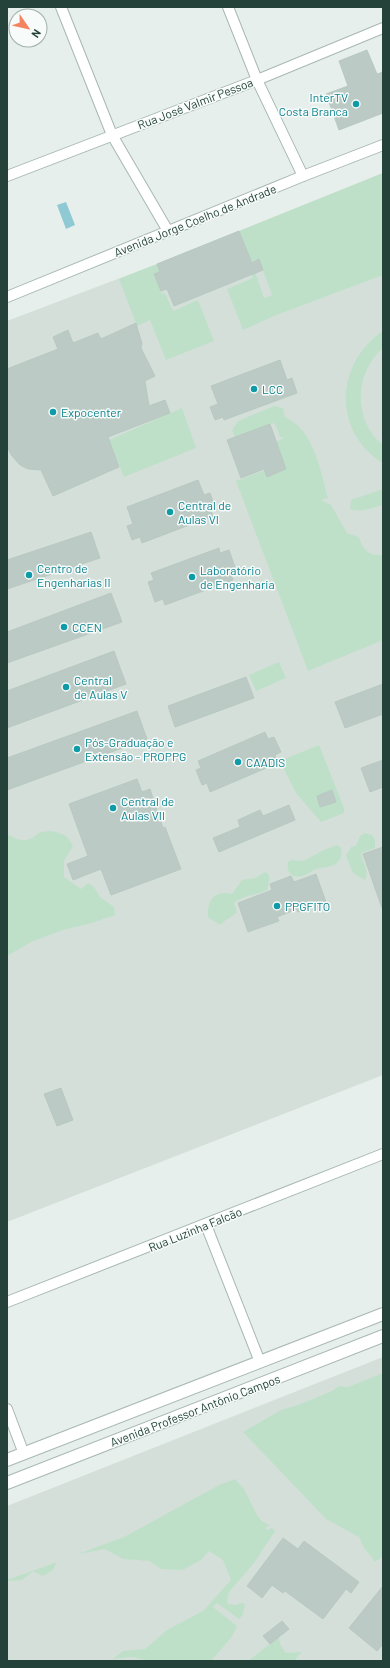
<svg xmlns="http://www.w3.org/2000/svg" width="390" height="1668" viewBox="0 0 390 1668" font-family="Barlow,sans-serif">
<rect width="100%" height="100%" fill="#e6efeb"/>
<!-- built -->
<g fill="#d4dfda">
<polygon points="383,173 383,1075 7,1222 7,321 157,264"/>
<polygon points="383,1357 383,1661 7,1661 7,1506"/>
</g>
<!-- green -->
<g fill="#bfe0c8" fill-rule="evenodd">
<polygon points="383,173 383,275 274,316 243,330 227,289 253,278 249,268 253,266 264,298 272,295 259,260 252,263 239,231"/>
<polygon points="157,264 160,272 154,274 162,294 165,293 173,311 198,300 214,341 166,360 150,320 137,326 119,279"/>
<path d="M 383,331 L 383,348 C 354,373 353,421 383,445 L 383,463 C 332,432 335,363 383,331 Z"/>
<path d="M 274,406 L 283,408 L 285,417 C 315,431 320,470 328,498 L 321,500 L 331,505 L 347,533 L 359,537 C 363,550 368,556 383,555 L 383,640 L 308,671 L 236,481 L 265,470 L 267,477 L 286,469 L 276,442 L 284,438 L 280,437 L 276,426 L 273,423 L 235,437 L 232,430 L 238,421 Z"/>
<polygon points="182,408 196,448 124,477 109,440"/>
<path d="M 383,489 L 383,505 C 371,508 362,513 350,509 L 351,500 Z"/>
<polygon points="279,662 286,678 256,691 249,675"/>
<path d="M 319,745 L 344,808 L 344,813 L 321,822 L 296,793 L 280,761 ZM 332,790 L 336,801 L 321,807 L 317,796 Z"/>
<path d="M 51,831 C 64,834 67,834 73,846 L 64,861 L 64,877 L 81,889 L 88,883 L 94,887 L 100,897 L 114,907 L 115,915 L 92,923 L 63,930 L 31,942 L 7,956 L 7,834 C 21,842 28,843 40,832 Z"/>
<path d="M 365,833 L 372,835 L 375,840 L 375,848 L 361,853 C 362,862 370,871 365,880 L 353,873 L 346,856 L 351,847 L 356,846 L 360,836 Z"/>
<path d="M 337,845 L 341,848 L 342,854 C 341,856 340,861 338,862 C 332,868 323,867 316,869 C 312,871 307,875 302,876 C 291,879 286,871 288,862 L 292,860 L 303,861 L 324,850 Z"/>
<path d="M 265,872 C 273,876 268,882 267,890 C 256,895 242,896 234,903 L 237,912 C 231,918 226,919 220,925 L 208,917 C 207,900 214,890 232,894 L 242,880 L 255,878 Z"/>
<polygon points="383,1373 383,1556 375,1562 364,1548 359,1537 326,1519 243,1432 281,1410 298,1405 332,1391 339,1386 348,1387"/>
<polygon points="235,1479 244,1489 257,1515 262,1521 269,1525 269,1526 265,1528 268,1530 272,1528 275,1531 254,1563 229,1592 227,1601 228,1604 236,1605 241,1603 245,1604 243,1615 239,1619 217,1603 213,1607 237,1626 231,1638 211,1661 149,1661 132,1657 113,1659 123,1651 145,1649 167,1630 203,1611 231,1580 223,1560 209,1551 201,1560 183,1570 161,1569 149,1561 123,1559 105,1549 78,1554 124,1537 219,1485"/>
<polygon points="57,1562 53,1570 43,1576 33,1571 22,1580 7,1581 7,1580"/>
<polygon points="279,1637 280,1644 286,1653 302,1652 294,1661 248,1661"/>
</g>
<!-- water -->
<polygon fill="#8ec9d4" points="66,202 75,225 66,229 57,205"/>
<!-- building -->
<g fill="#bbcac4" stroke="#b8c9c2">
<polygon points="367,50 377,74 383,72 383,113 339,130 326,94 348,86 339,61"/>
<polygon points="239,231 252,263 259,259 263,270 174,306 167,289 161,291 154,274 160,272 157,264"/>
<polygon points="136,323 142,344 141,348 155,376 145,381 149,406 165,400 170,413 108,437 119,467 53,496 41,470 28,469 20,465 12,456 7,447 7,369 58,349 53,337 68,330 73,343 98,333 101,339"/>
<polygon points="280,360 287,380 292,378 297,393 224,420 223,417 215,420 210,407 218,404 211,386"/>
<polygon points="270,424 286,469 267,477 264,469 241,478 227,440"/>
<polygon points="198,480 204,495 210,493 215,507 210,509 213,516 142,543 140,537 132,540 127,526 133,524 127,507"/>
<polygon points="91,532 100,558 7,589 7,560"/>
<polygon points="219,548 220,553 229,550 235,567 229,569 233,580 165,605 163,599 155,602 148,582 154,580 151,573"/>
<polygon points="111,593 122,622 7,663 7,632"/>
<polygon points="114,651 126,684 7,728 7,691"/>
<polygon points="246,677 254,698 175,727 168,706"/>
<polygon points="383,684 383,714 345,728 335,702"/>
<polygon points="137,711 147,739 7,790 7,758"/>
<polygon points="265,732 268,739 274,737 281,752 275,755 278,763 210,792 207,783 202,785 196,770 201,768 198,761"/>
<polygon points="383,760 383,787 370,792 361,768"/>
<polygon points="137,779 142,792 150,789 163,828 165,827 181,869 111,895 101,869 73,880 67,864 88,856 69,804"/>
<polygon points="332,790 336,802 320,807 317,796"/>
<polygon points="289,805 295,820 219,852 213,838 240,827 238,820 260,810 263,816"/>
<polygon points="383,847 383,908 382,908 363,854"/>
<polygon points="316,874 326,902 298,912 297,909 277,917 279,921 248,932 238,903 272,890 270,884 291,876 294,882"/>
<polygon points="61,1088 73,1120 57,1126 44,1094"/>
<polygon points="283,1538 298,1549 304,1541 359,1582 351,1593 346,1589 323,1619 285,1591 283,1593 272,1585 262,1598 247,1586"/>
<polygon points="383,1586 383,1644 377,1651 349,1628"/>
<polygon points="282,1621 289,1629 270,1644 263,1636"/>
</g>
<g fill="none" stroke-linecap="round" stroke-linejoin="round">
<defs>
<g id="minor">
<polyline points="61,7 112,135 168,231"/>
<polyline points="228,7 257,80 303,176"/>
<polyline points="7,176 257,80 383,28"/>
<polyline points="7,297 303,176 383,145"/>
<polyline points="206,1225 260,1362"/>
<polyline points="7,1302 383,1154"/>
<polyline points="7,1409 24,1454"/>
</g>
<g id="tertiary">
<polyline points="7,1460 383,1314"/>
<polyline points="7,1483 383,1336"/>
</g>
</defs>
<!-- minor casing -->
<use href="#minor" stroke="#a8b8b2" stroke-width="12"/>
<!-- tertiary casing -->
<use href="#tertiary" stroke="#a8b8b2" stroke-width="14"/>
<!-- minor -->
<use href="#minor" stroke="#fff" stroke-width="10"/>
<!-- tertiary -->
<use href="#tertiary" stroke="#fff" stroke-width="12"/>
</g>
<!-- markers -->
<g fill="#0f9aa8" stroke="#f7fbf9" stroke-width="1.5">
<circle cx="356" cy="104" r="4"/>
<circle cx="254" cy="389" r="4"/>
<circle cx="53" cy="412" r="4"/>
<circle cx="170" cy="512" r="4"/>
<circle cx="29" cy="575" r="4"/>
<circle cx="192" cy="577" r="4"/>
<circle cx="64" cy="627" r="4"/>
<circle cx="66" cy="687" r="4"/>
<circle cx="77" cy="749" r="4"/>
<circle cx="238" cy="762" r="4"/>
<circle cx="113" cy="808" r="4"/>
<circle cx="277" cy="906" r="4"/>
</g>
<g text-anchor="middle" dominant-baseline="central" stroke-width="3" stroke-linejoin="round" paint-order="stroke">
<!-- culture labels -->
<g font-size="12" fill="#0d838f" stroke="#f7fbf9" text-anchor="start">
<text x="348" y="97" text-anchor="end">InterTV<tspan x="348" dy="14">Costa Branca</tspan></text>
<text x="262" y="389">LCC</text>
<text x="61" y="412">Expocenter</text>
<text x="178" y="505">Central de<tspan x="178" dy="14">Aulas VI</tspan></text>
<text x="37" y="568">Centro de<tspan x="37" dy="14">Engenharias II</tspan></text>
<text x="200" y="570">Laboratório<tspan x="200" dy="14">de Engenharia</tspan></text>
<text x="72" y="627">CCEN</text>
<text x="74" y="680">Central<tspan x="74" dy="14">de Aulas V</tspan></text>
<text x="85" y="742">Pós-Graduação e<tspan x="85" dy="14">Extensão - PROPPG</tspan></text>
<text x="246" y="762">CAADIS</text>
<text x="121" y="801">Central de<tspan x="121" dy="14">Aulas VII</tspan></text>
<text x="285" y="906">PPGFITO</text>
</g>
<!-- street labels -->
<g font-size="12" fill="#24423a" stroke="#f7fbf9">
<text transform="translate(195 103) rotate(-21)">Rua José Valmir Pessoa</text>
<text transform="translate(195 220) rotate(-22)">Avenida Jorge Coelho de Andrade</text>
<text transform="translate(195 1229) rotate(-22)">Rua Luzinha Falcão</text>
<text transform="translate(195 1410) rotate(-21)">Avenida Professor Antônio Campos</text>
</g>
</g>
<!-- border -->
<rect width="390" height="1668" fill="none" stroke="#24423a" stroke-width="16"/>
<!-- north arrow -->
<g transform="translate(28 28) rotate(124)"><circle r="19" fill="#f7fbf9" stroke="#a3b1ad"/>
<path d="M0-3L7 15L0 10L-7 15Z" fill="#f4845f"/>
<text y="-6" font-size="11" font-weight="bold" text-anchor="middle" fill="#24423a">N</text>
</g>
</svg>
